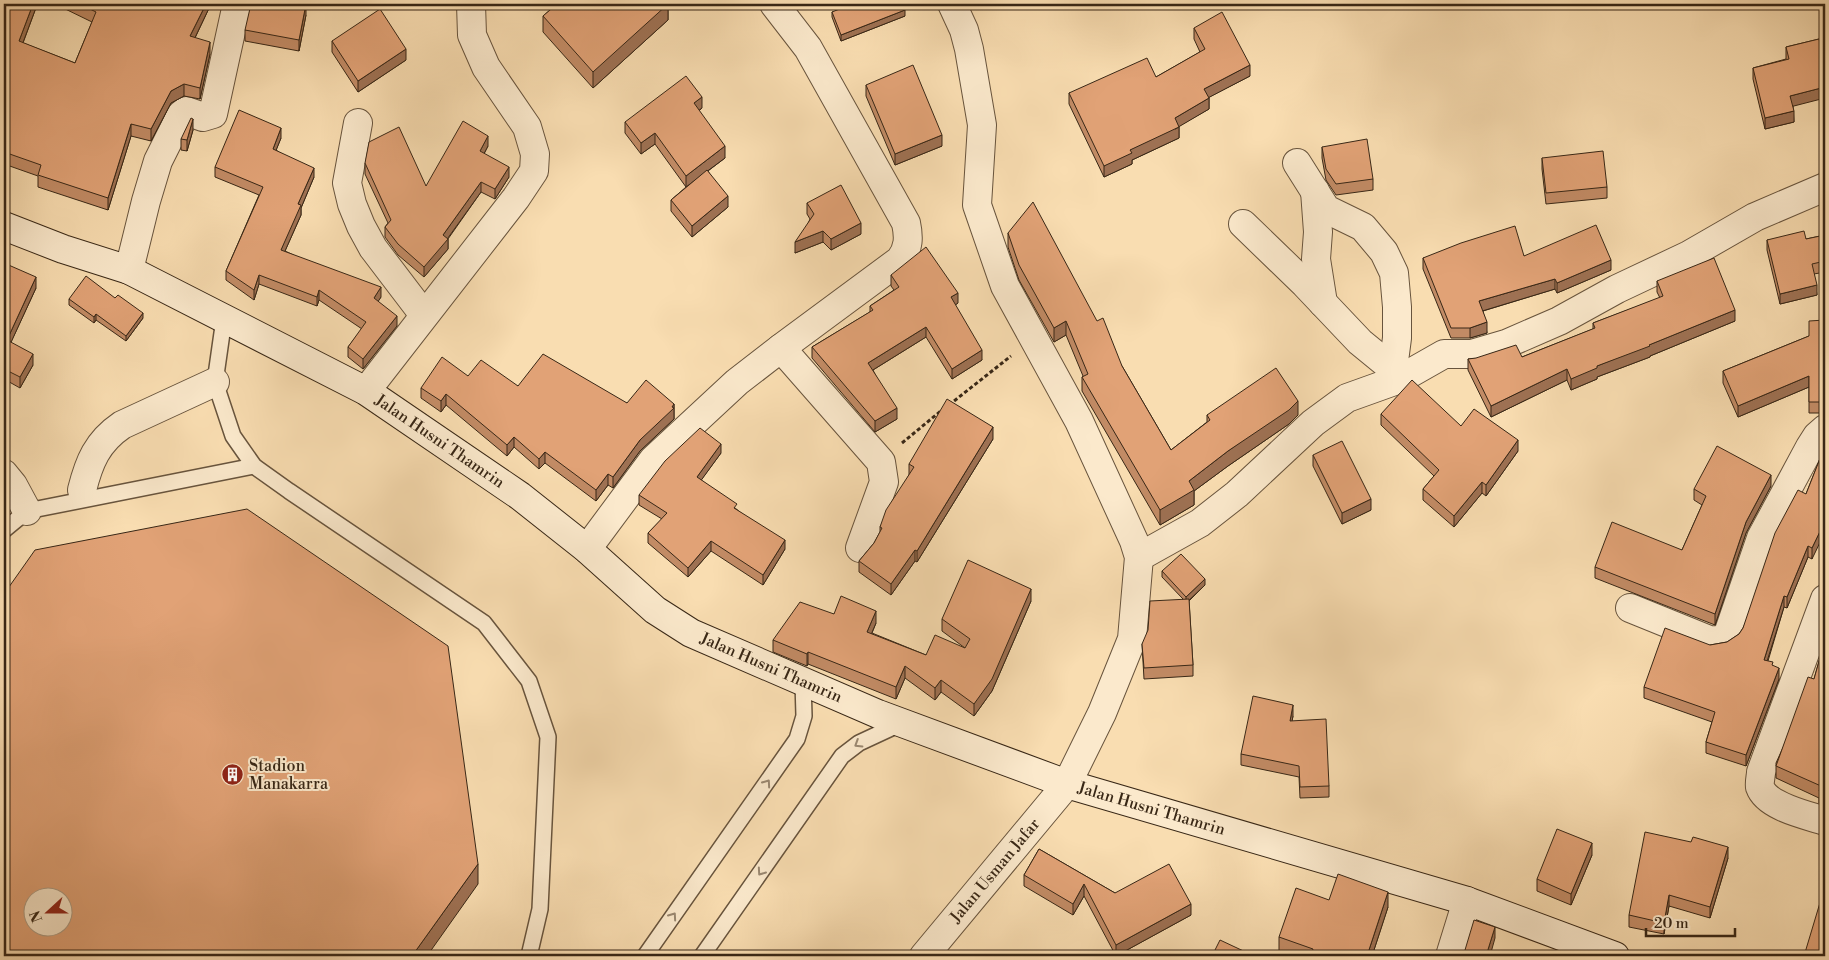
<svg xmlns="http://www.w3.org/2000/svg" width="1829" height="960" viewBox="0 0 1829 960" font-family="'Libre Bodoni',serif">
<rect width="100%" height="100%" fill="#f9ddb1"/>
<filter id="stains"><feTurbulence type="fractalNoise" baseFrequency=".004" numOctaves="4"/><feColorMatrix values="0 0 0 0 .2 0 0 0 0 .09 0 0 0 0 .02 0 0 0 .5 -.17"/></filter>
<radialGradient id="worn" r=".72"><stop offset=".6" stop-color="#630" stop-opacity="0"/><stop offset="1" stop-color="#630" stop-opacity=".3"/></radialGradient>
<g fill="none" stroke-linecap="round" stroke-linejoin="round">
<defs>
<g id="lane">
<polyline points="224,319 215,382 233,436 254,466 289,491 484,623 529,681 548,737 540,909 529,956"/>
<polyline points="4,530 27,511 254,466"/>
<polyline points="645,956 797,739 804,716 803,682"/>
<polyline points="702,956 842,756 859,743 902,723"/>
</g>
<g id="street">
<path d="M 774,4 L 808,48 L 906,223 C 909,237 909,248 900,260 L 781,348"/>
<polyline points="358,123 347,183 352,204 361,226 373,248 424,315"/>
<polyline points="1297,163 1326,209 1363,227 1384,252 1394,273 1397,307 1397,338 1393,369"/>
<polyline points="1315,191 1318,232 1316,259 1323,303"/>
<polyline points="1243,224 1305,284 1360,342 1393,369 1400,379"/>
<polyline points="129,270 146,201 158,161 181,115 186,111 203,117 213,114 237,4"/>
<polyline points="366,391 516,198 534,171 535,154 527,127 486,67 472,35 471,4"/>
<polyline points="4,474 13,485 27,511"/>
<path d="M 82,490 C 89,462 97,442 122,425 L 215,382"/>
<polyline points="587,549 653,460 737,382 781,348 881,462 884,482 860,548"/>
<polyline points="1139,557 1200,523 1237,494 1313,423 1347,398 1400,379 1444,354 1472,354 1506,344 1559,321 1617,289 1689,255 1755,217 1825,187"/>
<path d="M 1825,599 L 1761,772 C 1761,776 1759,783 1760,787 C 1767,807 1807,815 1825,821"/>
<path d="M 1630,608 L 1709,640 C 1717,641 1722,640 1728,634 L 1761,538 L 1810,447 L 1817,436 L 1825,429"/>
<path id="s1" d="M 924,956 L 1067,784 L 1102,713 L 1132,639 L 1139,557 L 1134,541 L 1079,421 L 1005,286 L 977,205 L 982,125 L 969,49 L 964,30 L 952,4"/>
<polyline points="1450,956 1467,901"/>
</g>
<g id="secondary">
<path id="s2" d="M 4,226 L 63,249 L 129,270 L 366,391 L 520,496 L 587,549 L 655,610 L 691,633 L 878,714 L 1067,784 L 1467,901 L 1615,956"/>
</g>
</defs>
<!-- lane casing -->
<use href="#lane" stroke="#68543d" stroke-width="18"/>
<!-- street casing -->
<use href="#street" stroke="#68543d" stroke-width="30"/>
<!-- secondary casing -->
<use href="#secondary" stroke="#382716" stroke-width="30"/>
<!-- path -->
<g stroke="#382716" stroke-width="3" stroke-dasharray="4 2.5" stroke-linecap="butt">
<polyline points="949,405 1011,356"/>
<polyline points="902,443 942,410"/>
</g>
<!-- lane -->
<use href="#lane" stroke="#fbe9cc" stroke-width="15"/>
<!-- street -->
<use href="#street" stroke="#fbe9cc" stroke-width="28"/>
<!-- secondary -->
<use href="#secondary" stroke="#fbe9cc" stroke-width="28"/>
</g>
<!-- wall -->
<g fill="#c28b65" stroke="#382716">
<polygon points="4,4 52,4 49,9 37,5 23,43 75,63 92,22 55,4 211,4 195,38 210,54 200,99 184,96 171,103 151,141 131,136 108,210 38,187 38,176 4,164"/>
<polygon points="557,4 670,4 668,6 668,20 593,88 543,32 543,16"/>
<polygon points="832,12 905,16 841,41 832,17"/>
<polygon points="306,15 299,51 245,41 245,30"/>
<polygon points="1194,28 1250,76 1209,97 1209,109 1179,126 1179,138 1132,160 1132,164 1104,177 1069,104 1069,93 1156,77 1200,52 1194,39"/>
<polygon points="1819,39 1793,106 1794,122 1765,129 1753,79 1753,68 1786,59 1786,47"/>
<polygon points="332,41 406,60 358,92 332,52"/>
<polygon points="866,85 942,146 895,165 866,96"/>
<polygon points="702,108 699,111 725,158 708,171 728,207 692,237 671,211 671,200 686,187 655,144 641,154 625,133 625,122"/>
<polygon points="193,130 187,151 181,150 181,139"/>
<polygon points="281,138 276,150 314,177 301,208 301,215 285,251 381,297 378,301 397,326 363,369 348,357 348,347 362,329 319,300 317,306 259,284 254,300 226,280 226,271 259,195 215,177 215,167"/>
<polygon points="488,146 484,154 509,177 495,199 481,192 448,239 448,249 424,277 398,255 385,237 385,227 388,223 365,174 365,163 426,186"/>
<polygon points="1322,147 1373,179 1373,190 1336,195 1326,180 1322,158"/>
<polygon points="1542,158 1607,187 1607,198 1546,204 1542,169"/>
<polygon points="807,203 861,234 831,250 823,242 795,253 810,219 807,214"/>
<polygon points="1008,233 1122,366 1171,450 1207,422 1207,415 1298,415 1289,424 1228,466 1194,491 1194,505 1160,525 1082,391 1082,377 1083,376 1066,335 1054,342 1019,280 1008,247"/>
<polygon points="1825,235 1825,272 1814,274 1817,295 1780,304 1767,250 1767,240 1806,239"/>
<polygon points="1524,256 1611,270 1557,293 1555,289 1483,311 1487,333 1470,338 1451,338 1423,269 1423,258"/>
<polygon points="4,263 36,288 11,342 33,365 20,388 4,379"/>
<polygon points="891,275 958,303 955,305 982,360 952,379 926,337 873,370 897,419 875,432 812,358 812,347 870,312 870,306 894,290 891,286"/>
<polygon points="1657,281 1735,321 1650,356 1650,357 1597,377 1597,379 1571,390 1567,380 1491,417 1468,370 1468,359 1522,357 1593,329 1593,323 1660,298 1657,292"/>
<polygon points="69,299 143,318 126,341 96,320 94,323 69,305"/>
<polygon points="1825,320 1825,413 1809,413 1809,387 1738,417 1723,383 1723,371 1809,336"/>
<polygon points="468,376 518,386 627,403 674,404 674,419 640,451 613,488 608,485 596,501 545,463 539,469 514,447 507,456 446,405 441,412 421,398 421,388"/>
<polygon points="1381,414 1461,426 1518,451 1486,496 1482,493 1454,527 1423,500 1423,489 1434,476 1381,425"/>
<polygon points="993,439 917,562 915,561 891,595 859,572 859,561 874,543 880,532 880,527 909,475 909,464"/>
<polygon points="1825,446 1812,559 1808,557 1787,608 1784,607 1768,661 1773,666 1779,679 1746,766 1706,753 1706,742 1712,722 1644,698 1644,687 1710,645 1727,642 1739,634 1743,628 1806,494"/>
<polygon points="721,453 701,480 785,549 763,585 711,551 688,577 648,543 648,533 662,519 639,505 639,495"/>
<polygon points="1313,455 1371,510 1342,524 1313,466"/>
<polygon points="1771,486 1746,533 1715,625 1595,578 1595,567 1682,550 1702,505 1694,500 1694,489"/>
<polygon points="1162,571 1205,585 1189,601 1193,665 1193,676 1144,679 1142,644 1183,599 1162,577"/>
<polygon points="1031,601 992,691 974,716 941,692 935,700 905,678 896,699 808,664 807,666 773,652 773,640 834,614 876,623 872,633 926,655 965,648 942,631 942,619"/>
<polygon points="1825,640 1825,805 1819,803 1819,798 1776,778 1776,763 1814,679"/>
<polygon points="1293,716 1292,721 1329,786 1329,797 1300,798 1299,777 1241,765 1241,754"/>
<polygon points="1039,849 1115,893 1191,915 1116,956 1084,896 1073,915 1024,886 1024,875"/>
<polygon points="1592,855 1571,905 1537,891 1537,879"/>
<polygon points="1728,858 1710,918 1669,906 1664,934 1629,927 1629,915"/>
<polygon points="1388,907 1372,956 1291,956 1279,952 1279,937"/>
</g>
<!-- shaded-wall -->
<g fill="#9e7153" stroke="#382716">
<polygon points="33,4 37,4 37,5 19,53 19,41"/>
<polygon points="206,4 211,4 190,48 190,36"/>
<polygon points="306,4 306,15 299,51 299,40"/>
<polygon points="661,4 670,4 668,6 668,20 593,88 593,72"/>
<polygon points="905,10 905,16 841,41 841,35"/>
<polygon points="210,42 210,54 200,99 200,88"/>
<polygon points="406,49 406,60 358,92 358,81"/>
<polygon points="1250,65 1250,76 1204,100 1204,89"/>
<polygon points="184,84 184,96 171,103 151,141 151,129 171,91"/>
<polygon points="1825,87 1825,98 1790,107 1790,96"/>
<polygon points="702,97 702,108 694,114 694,103"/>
<polygon points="1209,98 1209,109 1175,129 1179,127 1179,138 1132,160 1132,164 1104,177 1104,166 1130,150 1175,118"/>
<polygon points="1794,111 1794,122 1765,129 1765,118"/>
<polygon points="193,119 193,130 187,151 187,140"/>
<polygon points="131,124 131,136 108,210 108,198"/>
<polygon points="281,128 281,138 273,158 273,149"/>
<polygon points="655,133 655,144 641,154 641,143"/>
<polygon points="942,135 942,146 895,165 895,154"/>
<polygon points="488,136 488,146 480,161 480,151"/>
<polygon points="725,146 725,158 686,187 686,176"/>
<polygon points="509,167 509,177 495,199 495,189"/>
<polygon points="314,168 314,177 301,208 301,215 281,260 281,250 298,204"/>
<polygon points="481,182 481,192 445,242 448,239 448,249 424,277 424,267 443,235"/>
<polygon points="728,196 728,207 692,237 692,226"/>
<polygon points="861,223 861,234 831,250 831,239"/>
<polygon points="823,231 823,242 795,253 795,242"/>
<polygon points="1611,260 1611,270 1557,293 1557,283"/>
<polygon points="259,275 259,284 254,300 254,290"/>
<polygon points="36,277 36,288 7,351 7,340"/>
<polygon points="1555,279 1555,289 1479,312 1479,301"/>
<polygon points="1817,285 1817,295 1780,304 1780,294"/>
<polygon points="381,287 381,297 374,308 374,298"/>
<polygon points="319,290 319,300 317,306 317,297"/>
<polygon points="958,293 958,303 951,308 951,297"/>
<polygon points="1735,310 1735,321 1650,356 1650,357 1597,377 1597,379 1571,390 1571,379 1597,366"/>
<polygon points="143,313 143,318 126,341 126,336"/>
<polygon points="96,314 96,320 94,323 94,317"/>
<polygon points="397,316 397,326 363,369 363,359"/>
<polygon points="1066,321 1066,335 1054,342 1054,328"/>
<polygon points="1487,322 1487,333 1470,338 1470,328"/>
<polygon points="926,327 926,337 868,373 868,363"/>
<polygon points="982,350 982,360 952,379 952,369"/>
<polygon points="33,354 33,365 20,388 20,377"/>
<polygon points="1567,369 1567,380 1491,417 1491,406"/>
<polygon points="1809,376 1809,387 1738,417 1738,406"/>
<polygon points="446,394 446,405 441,412 441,401"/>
<polygon points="1298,401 1298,415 1289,424 1228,466 1194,491 1194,505 1160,525 1160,510 1189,481 1228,451"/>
<polygon points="674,404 674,419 640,451 613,488 613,477 640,440"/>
<polygon points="897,408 897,419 875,432 875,421"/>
<polygon points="993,427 993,439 917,562 917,551"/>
<polygon points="514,437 514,447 507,456 507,445"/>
<polygon points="1518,440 1518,451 1486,496 1486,485"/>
<polygon points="721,444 721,453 697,486 697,477"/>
<polygon points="545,452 545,463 539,469 539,459"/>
<polygon points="608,474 608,485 596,501 596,490"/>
<polygon points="1771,475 1771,486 1746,533 1715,625 1715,614 1746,522"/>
<polygon points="1482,482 1482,493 1454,527 1454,516"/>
<polygon points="1371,499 1371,510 1342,524 1342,513"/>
<polygon points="1825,521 1825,532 1812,559 1812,548"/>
<polygon points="785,540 785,549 763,585 763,575"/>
<polygon points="711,541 711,551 688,577 688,568"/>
<polygon points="1808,546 1808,557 1787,608 1787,597"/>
<polygon points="915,550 915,561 891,595 891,584"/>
<polygon points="1205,579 1205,585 1186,603 1186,597"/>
<polygon points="1031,589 1031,601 992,691 974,716 974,704"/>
<polygon points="1784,596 1784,607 1764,671 1764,660"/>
<polygon points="876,611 876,623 867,644 867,632"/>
<polygon points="808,652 808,664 807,666 807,654"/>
<polygon points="905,666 905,678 896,699 896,687"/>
<polygon points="1779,668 1779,679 1746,766 1746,755"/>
<polygon points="941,680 941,692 935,700 935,688"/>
<polygon points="1293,705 1293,716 1290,732 1290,721"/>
<polygon points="1592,843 1592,855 1571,905 1571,894"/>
<polygon points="1728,847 1728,858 1710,918 1710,907"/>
<polygon points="478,864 478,884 427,956 412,956"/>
<polygon points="1084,884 1084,896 1073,915 1073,904"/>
<polygon points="1388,892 1388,907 1372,956 1367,956"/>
<polygon points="1669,895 1669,906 1664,934 1664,923"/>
<polygon points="1191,904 1191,915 1116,956 1116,945"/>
<polygon points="1495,927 1495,938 1490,956 1486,956"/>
</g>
<!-- building -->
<g fill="#e1a276" stroke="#382716" fill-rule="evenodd">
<polygon points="4,4 33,4 19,41 75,63 96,12 80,4 206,4 190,36 210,42 200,88 184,84 171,91 151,129 131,124 108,198 38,175 41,165 4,152"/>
<polygon points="251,4 306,4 299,40 245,30"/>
<polygon points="557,4 668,4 593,72 543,16"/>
<polygon points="852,4 902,4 905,10 841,35 832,12"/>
<polygon points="380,9 406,49 358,81 332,41"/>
<polygon points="1222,12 1250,65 1204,89 1209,98 1175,118 1179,127 1130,150 1132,153 1104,166 1069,93 1147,58 1156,77 1205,49 1194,28"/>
<polygon points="1819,39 1825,65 1825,87 1790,96 1794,111 1765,118 1753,68 1789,59 1786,47"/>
<polygon points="913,65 942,135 895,154 866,85"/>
<polygon points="686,76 702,97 694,103 725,146 686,176 655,133 641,143 625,122"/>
<polygon points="239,110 281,128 273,149 314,168 298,204 301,205 281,250 381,287 374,298 397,316 363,359 348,347 366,322 319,290 317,297 259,275 254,290 226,271 263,187 215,167"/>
<polygon points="191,118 193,119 187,140 181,139"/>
<polygon points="463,121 488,136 480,151 509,167 495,189 481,182 443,235 448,239 424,267 398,244 385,227 391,220 365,163 369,142 399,127 426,186"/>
<polygon points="1367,139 1373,179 1336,184 1326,169 1322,147"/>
<polygon points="1603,151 1607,187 1546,193 1542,158"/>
<polygon points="707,170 728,196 692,226 671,200"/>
<polygon points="841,185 861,223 831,239 823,231 795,242 814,214 807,203"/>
<polygon points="1033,202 1097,321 1103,318 1122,366 1171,450 1210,420 1207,415 1276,368 1298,401 1289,410 1228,451 1189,481 1194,490 1160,510 1082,377 1088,374 1066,321 1054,328 1019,265 1008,233"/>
<polygon points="1596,225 1611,260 1557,283 1555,279 1479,301 1487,322 1470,328 1451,328 1423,258 1461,243 1515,226 1524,256"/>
<polygon points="1804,231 1806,239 1825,235 1825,261 1812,264 1817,285 1780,294 1767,240"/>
<polygon points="926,247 958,293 951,297 982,350 952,369 926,327 868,363 897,408 875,421 812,347 873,310 870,306 899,287 891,275"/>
<polygon points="1714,258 1735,310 1649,345 1650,346 1597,366 1597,368 1571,379 1567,369 1491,406 1468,359 1476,358 1516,345 1522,357 1595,328 1593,323 1663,296 1657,281"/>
<polygon points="4,263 36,277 7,340 33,354 20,377 4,369"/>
<polygon points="86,276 115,298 118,295 143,313 126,336 96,314 94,317 69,299"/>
<polygon points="1825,320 1825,402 1809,402 1809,376 1738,406 1723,371 1809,336 1809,321"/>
<polygon points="543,354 627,403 646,380 674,404 672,407 674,408 640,440 613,477 608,474 596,490 545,452 539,459 514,437 507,445 446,394 441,401 421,388 442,357 468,376 481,360 518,386"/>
<polygon points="1412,380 1461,426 1474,409 1518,440 1486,485 1482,482 1454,516 1423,489 1439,470 1381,414"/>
<polygon points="947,399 993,427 917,551 915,550 891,584 859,561 874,543 882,528 880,527 886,510 914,467 909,464"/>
<polygon points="700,428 721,444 697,477 737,504 734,508 785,540 763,575 711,541 688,568 648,533 667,513 639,495 665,461"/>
<polygon points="1342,441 1371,499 1342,513 1313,455"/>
<polygon points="1717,446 1771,475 1746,522 1715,614 1595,567 1612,522 1682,550 1706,496 1694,489"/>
<polygon points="1825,446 1825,521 1812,548 1808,546 1787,597 1784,596 1764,660 1773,662 1772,665 1779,668 1746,755 1706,742 1715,712 1644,687 1665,628 1710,645 1727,642 1739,634 1743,628 1775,533 1798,490 1806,494"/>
<path d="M 247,509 L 448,646 L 478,864 L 412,956 L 4,956 L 4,594 L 35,550 ZM 32,898 L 62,898 L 62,928 L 32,928 Z"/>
<polygon points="1181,554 1205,579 1186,597 1162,571"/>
<polygon points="968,560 1031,589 992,679 974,704 941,680 935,688 905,666 896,687 808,652 807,654 773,640 800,602 834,614 841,596 876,611 867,632 926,655 935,635 965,648 970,639 942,619"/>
<polygon points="1189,599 1193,665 1144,668 1142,644 1148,630 1150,601"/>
<polygon points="1825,640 1825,793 1819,791 1821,786 1776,766 1808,677 1814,679"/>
<polygon points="1253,696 1293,705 1290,721 1326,719 1329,786 1300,787 1299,766 1241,754"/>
<polygon points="1557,829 1592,843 1571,894 1537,879"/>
<polygon points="1645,832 1691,842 1693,837 1728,847 1710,907 1669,895 1664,923 1629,915"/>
<polygon points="1039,849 1115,893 1169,864 1191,904 1116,945 1084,884 1073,904 1024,875"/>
<polygon points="1338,874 1388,892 1367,956 1311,956 1313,949 1279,937 1296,888 1329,900"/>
<polygon points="1825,886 1825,956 1804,956"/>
<polygon points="1474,920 1495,927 1486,956 1461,956 1465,950"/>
<polygon points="1220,940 1252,955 1251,956 1212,956"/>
</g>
<!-- one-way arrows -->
<defs><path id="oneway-chevron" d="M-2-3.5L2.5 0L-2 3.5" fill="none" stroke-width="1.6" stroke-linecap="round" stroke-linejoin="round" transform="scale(1.25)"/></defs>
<g stroke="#9a8871">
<use href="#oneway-chevron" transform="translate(858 744) rotate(148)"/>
<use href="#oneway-chevron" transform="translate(767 783) rotate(-55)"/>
<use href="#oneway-chevron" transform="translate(761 872) rotate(125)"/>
<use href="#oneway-chevron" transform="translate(673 916) rotate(-55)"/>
</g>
<!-- icons -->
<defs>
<symbol id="building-disc" viewBox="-11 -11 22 22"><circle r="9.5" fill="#8f2418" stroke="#fbe9cc"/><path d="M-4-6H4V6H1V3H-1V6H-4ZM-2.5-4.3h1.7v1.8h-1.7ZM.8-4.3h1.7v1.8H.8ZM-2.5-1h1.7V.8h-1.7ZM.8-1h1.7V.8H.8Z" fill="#fff"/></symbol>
</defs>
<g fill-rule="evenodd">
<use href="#building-disc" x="220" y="762" width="25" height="25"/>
</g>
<g text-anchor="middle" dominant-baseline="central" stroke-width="4" stroke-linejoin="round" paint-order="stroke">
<!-- street labels -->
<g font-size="16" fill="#382716" stroke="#fbe9cc">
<text stroke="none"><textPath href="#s2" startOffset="488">Jalan Husni Thamrin</textPath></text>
<text stroke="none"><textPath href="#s2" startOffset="892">Jalan Husni Thamrin</textPath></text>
<text stroke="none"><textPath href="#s2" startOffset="1298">Jalan Husni Thamrin</textPath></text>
<text stroke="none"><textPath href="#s1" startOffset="111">Jalan Usman Jafar</textPath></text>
</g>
<!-- poi labels -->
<g font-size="16" fill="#382716" stroke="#fbe9cc" text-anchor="start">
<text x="249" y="766">Stadion<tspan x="249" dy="18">Manakarra</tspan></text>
</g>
</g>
<!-- margin -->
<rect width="1829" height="960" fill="none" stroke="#f9ddb1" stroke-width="20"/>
<rect x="5" y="5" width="1819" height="950" fill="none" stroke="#382716" stroke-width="2.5"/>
<rect x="10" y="10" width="1809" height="940" fill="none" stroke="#382716"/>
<!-- north arrow -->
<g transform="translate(48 912) rotate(249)"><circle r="24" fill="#fbe9cc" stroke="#ad9b83"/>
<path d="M0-4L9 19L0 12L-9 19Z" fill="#8f2418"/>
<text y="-8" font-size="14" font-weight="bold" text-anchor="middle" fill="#382716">N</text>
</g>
<!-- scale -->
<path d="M1646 928v8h89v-8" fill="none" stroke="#382716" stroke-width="2.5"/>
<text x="1654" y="928" font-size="15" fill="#382716" stroke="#fbe9cc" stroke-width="4" paint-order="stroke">20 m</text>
<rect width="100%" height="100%" filter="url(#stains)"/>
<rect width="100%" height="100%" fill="url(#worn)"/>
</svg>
